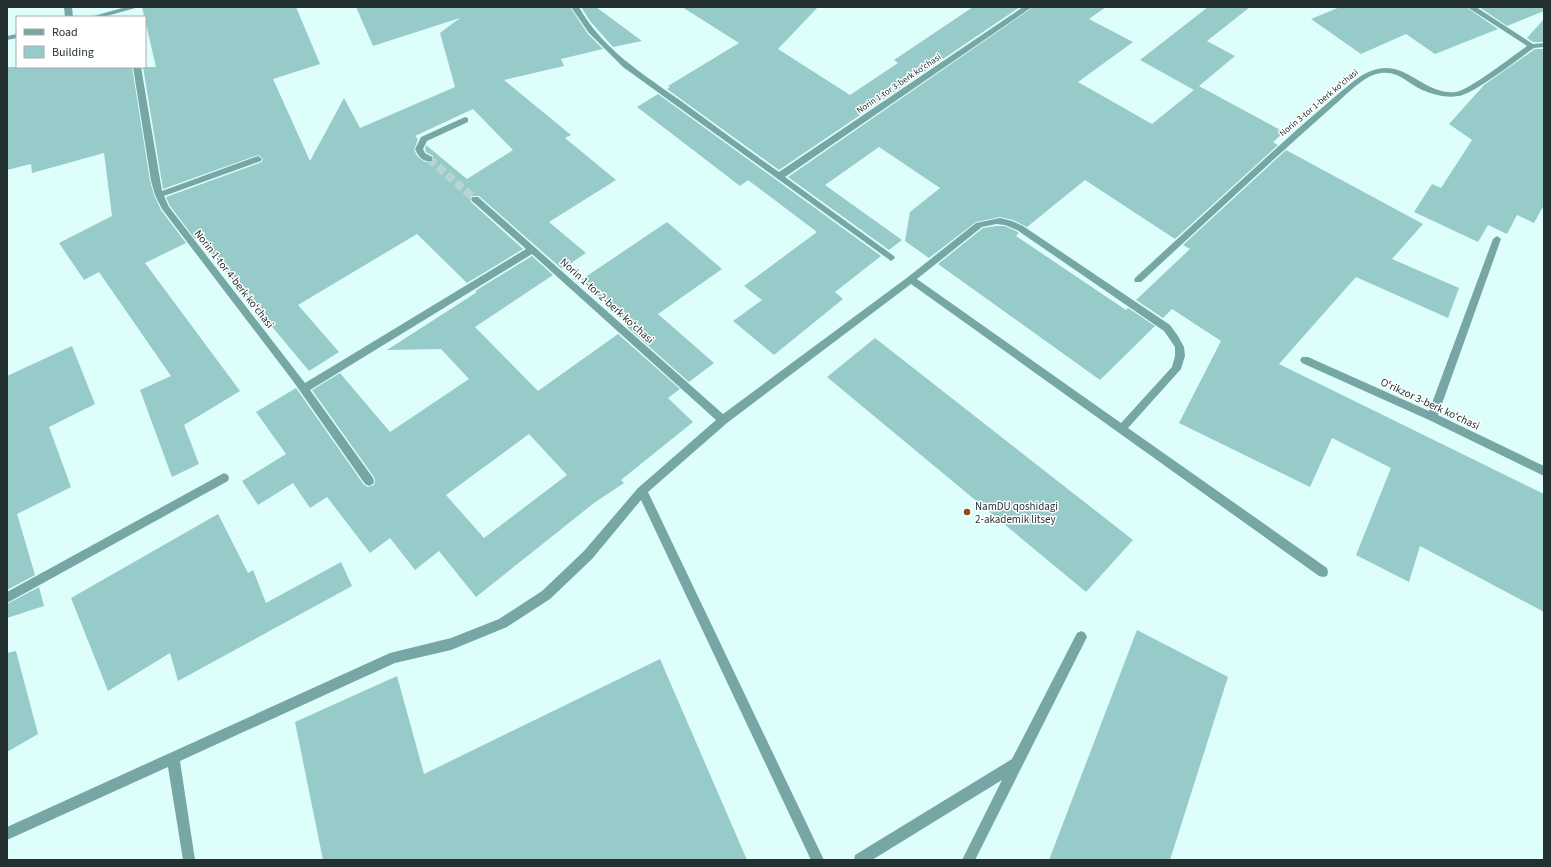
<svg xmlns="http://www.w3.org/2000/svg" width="1551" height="867" viewBox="0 0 1551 867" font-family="'Source Sans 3',sans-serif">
<rect width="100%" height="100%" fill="#defefc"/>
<!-- building -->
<g fill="#97cbc9" fill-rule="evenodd">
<path d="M 142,7 L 296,7 L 320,64 L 273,79 L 310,161 L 344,98 L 360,128 L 455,87 L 440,33 L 460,18 L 373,46 L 356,7 L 570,7 L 588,34 L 603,49 L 561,59 L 564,66 L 504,80 L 571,135 L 565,138 L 616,180 L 549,222 L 586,253 L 562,269 L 479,196 L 472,196 L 470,198 L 471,202 L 523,249 L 467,283 L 417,234 L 298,305 L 339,352 L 309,371 L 198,238 L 195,239 L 170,206 L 166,197 L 262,162 L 263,159 L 258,155 L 163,189 L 143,67 L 156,67 ZM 473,109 L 513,150 L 467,179 L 426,145 L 425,149 L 426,152 L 433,156 L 433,162 L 425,162 L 418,157 L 414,150 L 418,139 L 415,136 Z"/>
<polygon points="581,7 596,7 642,41 613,47 590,21"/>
<polygon points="682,7 818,7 778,49 850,95 898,63 894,60 973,7 1020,7 779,170 667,89 670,87 668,86 739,43"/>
<polygon points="1033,7 1106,7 1089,19 1133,42 1078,82 1152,124 1194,90 1140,60 1208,7 1250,7 1207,41 1235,56 1199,86 1284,132 1273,142 1278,145 1175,239 1085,180 1027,227 1013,220 1000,217 976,222 929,258 905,241 910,212 940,188 879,147 825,185 902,240 889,250 788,177"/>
<polygon points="1340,7 1466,7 1498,29 1435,54 1406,34 1361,54 1311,19"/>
<polygon points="1479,7 1544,7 1544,11 1507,26"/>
<polygon points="1544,19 1544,42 1533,42 1527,38"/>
<polygon points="1535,49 1544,49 1544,205 1534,223 1517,215 1507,234 1488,225 1478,242 1414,212 1432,184 1441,188 1472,140 1449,124 1484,85"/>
<polygon points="7,67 132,67 150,181 154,195 161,210 186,243 145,263 240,391 184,425 199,464 172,477 140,390 171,376 99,272 84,280 59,243 112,216 104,153 32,173 31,164 7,170"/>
<polygon points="658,94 881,256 835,292 843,299 774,355 733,321 762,300 744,286 817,232 748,180 740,186 637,107"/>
<polygon points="1286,150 1423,224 1392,259 1459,288 1448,318 1356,277 1279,364 1544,494 1544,612 1420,546 1409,582 1356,555 1391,468 1332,438 1310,487 1179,423 1221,341 1172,309 1163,318 1136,300 1190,249 1183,245"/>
<polygon points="667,222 722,269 658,314 714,363 689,382 627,327 630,325 581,280"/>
<polygon points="996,226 1005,226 1016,231 1019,233 1016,236 1126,310 1128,308 1155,326 1100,380 938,264 983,228"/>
<path d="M 532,256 L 553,275 L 475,327 L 538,391 L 618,334 L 680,389 L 668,398 L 693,422 L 621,480 L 624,483 L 594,503 L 476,597 L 439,551 L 415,570 L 390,538 L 370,553 L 327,497 L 310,508 L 293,483 L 258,505 L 242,481 L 286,454 L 256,412 L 296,388 L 364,485 L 368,487 L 374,485 L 375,481 L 374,477 L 312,390 L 340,373 L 390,432 L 469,379 L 441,349 L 387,350 L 477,292 L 475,291 ZM 529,434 L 567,475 L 484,538 L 446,495 Z"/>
<polygon points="875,338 1133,540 1086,592 827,377"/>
<polygon points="72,346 95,404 49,427 71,487 17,514 35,575 7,590 7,376"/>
<polygon points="218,514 248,573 253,570 266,603 341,562 352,586 178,681 170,653 108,691 71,598"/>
<polygon points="39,587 44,606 7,618 7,604"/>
<polygon points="1137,630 1228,677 1170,860 1049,860"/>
<polygon points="16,651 38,734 7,752 7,653"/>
<polygon points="660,659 747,860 323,860 295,722 397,676 424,774"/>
</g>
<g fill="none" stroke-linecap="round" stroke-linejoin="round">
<!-- minor-tunnel -->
<polyline stroke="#b9d5d3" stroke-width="8" stroke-dasharray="8 4" stroke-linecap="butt" points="429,159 475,199"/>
<!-- minor -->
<g fill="#77a7a5" fill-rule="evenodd">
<polygon points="64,7 72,7 73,17 65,17"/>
<polygon points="126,7 139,7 103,17 90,17"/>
<path d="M 571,7 L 579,7 C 602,49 643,74 681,101 C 714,125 746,149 779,172 L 1023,7 L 1032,7 L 785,177 L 894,256 L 895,258 L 891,261 L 623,67 L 589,33 Z"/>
<path d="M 1467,7 L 1476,7 L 1533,44 L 1544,43 L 1544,47 L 1534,48 C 1519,58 1473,95 1458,96 C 1447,98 1435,95 1425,91 C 1407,84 1398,68 1376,74 C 1361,78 1342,99 1330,109 C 1266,165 1204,224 1141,282 L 1135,282 L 1134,280 L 1135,278 C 1187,230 1239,182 1291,135 C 1306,121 1322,108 1337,95 C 1348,86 1358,76 1371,71 C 1405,57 1424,96 1456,92 C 1469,90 1513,56 1527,46 Z"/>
<polygon points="17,34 17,38 7,40 7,36"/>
<path d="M 133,67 L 141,67 L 162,191 L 255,157 L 258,156 L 262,159 L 261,161 L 164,196 L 169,207 L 305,383 L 526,249 L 472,201 L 471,199 L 472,197 L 478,197 L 723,414 L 908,277 L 976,223 L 1000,218 L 1012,221 L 1023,226 L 1170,325 L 1178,336 L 1184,347 L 1185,356 L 1181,369 L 1128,428 L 1327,568 L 1328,572 L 1327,576 L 1323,577 L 1319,576 L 911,284 L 727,423 L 648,492 L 824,860 L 811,860 L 641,500 L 592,559 L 550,599 L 507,627 L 451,650 L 395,663 L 180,761 L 195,860 L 183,860 L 168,767 L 7,840 L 7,827 L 390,653 L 451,638 L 499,619 L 542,591 L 584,551 L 638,488 L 716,420 L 532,254 L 310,390 L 373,478 L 374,481 L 373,484 L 369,486 L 365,484 L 293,381 L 162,209 L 155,195 L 151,181 ZM 996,224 L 1005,225 L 1017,230 L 1164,331 L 1175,347 L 1175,356 L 1172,367 L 1121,423 L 917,279 L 982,227 Z"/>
<path d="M 465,117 L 468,118 L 468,122 L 427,141 L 423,149 L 425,153 L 432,157 L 432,161 C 423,163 418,156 415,149 L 421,137 Z"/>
<polygon points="1497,236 1501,239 1438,415 1544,466 1544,476 1429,420 1302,363 1300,360 1302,357 1308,357 1429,411 1493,239"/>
<polygon points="224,473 228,475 229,478 228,481 7,603 7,592"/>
<polygon points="1081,631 1085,633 1087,637 1085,641 975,860 962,860 1002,780 872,860 854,860 855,855 1012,759 1077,633"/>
</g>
</g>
<!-- markers -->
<circle fill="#8d4d15" stroke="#fff" stroke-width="1.5" cx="967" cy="512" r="4"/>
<g text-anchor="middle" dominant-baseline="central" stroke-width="3" stroke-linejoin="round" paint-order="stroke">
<!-- far-street labels -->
<g font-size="9" fill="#253131" stroke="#fff">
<text transform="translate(899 84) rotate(-34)">Norin 1-tor 3-berk koʻchasi</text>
<text transform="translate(1319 103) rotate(-40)">Norin 3-tor 1-berk koʻchasi</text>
</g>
<!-- street labels -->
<g font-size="11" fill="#253131" stroke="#fff">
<text transform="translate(234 279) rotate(52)">Norin 1-tor 4-berk koʻchasi</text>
<text transform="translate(607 301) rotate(42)">Norin 1-tor 2-berk koʻchasi</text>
<text transform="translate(1430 404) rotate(25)">Oʻrikzor 3-berk koʻchasi</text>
</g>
<!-- poi labels -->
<g font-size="11" fill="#253131" stroke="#fff" text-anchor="start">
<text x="975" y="506">NamDU qoshidagi<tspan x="975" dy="13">2-akademik litsey</tspan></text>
</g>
</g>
<!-- border -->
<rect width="1551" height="867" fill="none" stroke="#253131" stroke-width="16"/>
<!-- legend -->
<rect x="16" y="16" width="130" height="52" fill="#ffffff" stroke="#a8adad"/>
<rect x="24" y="29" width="20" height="6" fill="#77a7a5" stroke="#a8adad"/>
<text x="52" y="36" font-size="12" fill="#253131">Road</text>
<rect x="24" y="46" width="20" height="12" fill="#97cbc9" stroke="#a8adad"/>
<text x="52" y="56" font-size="12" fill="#253131">Building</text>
</svg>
